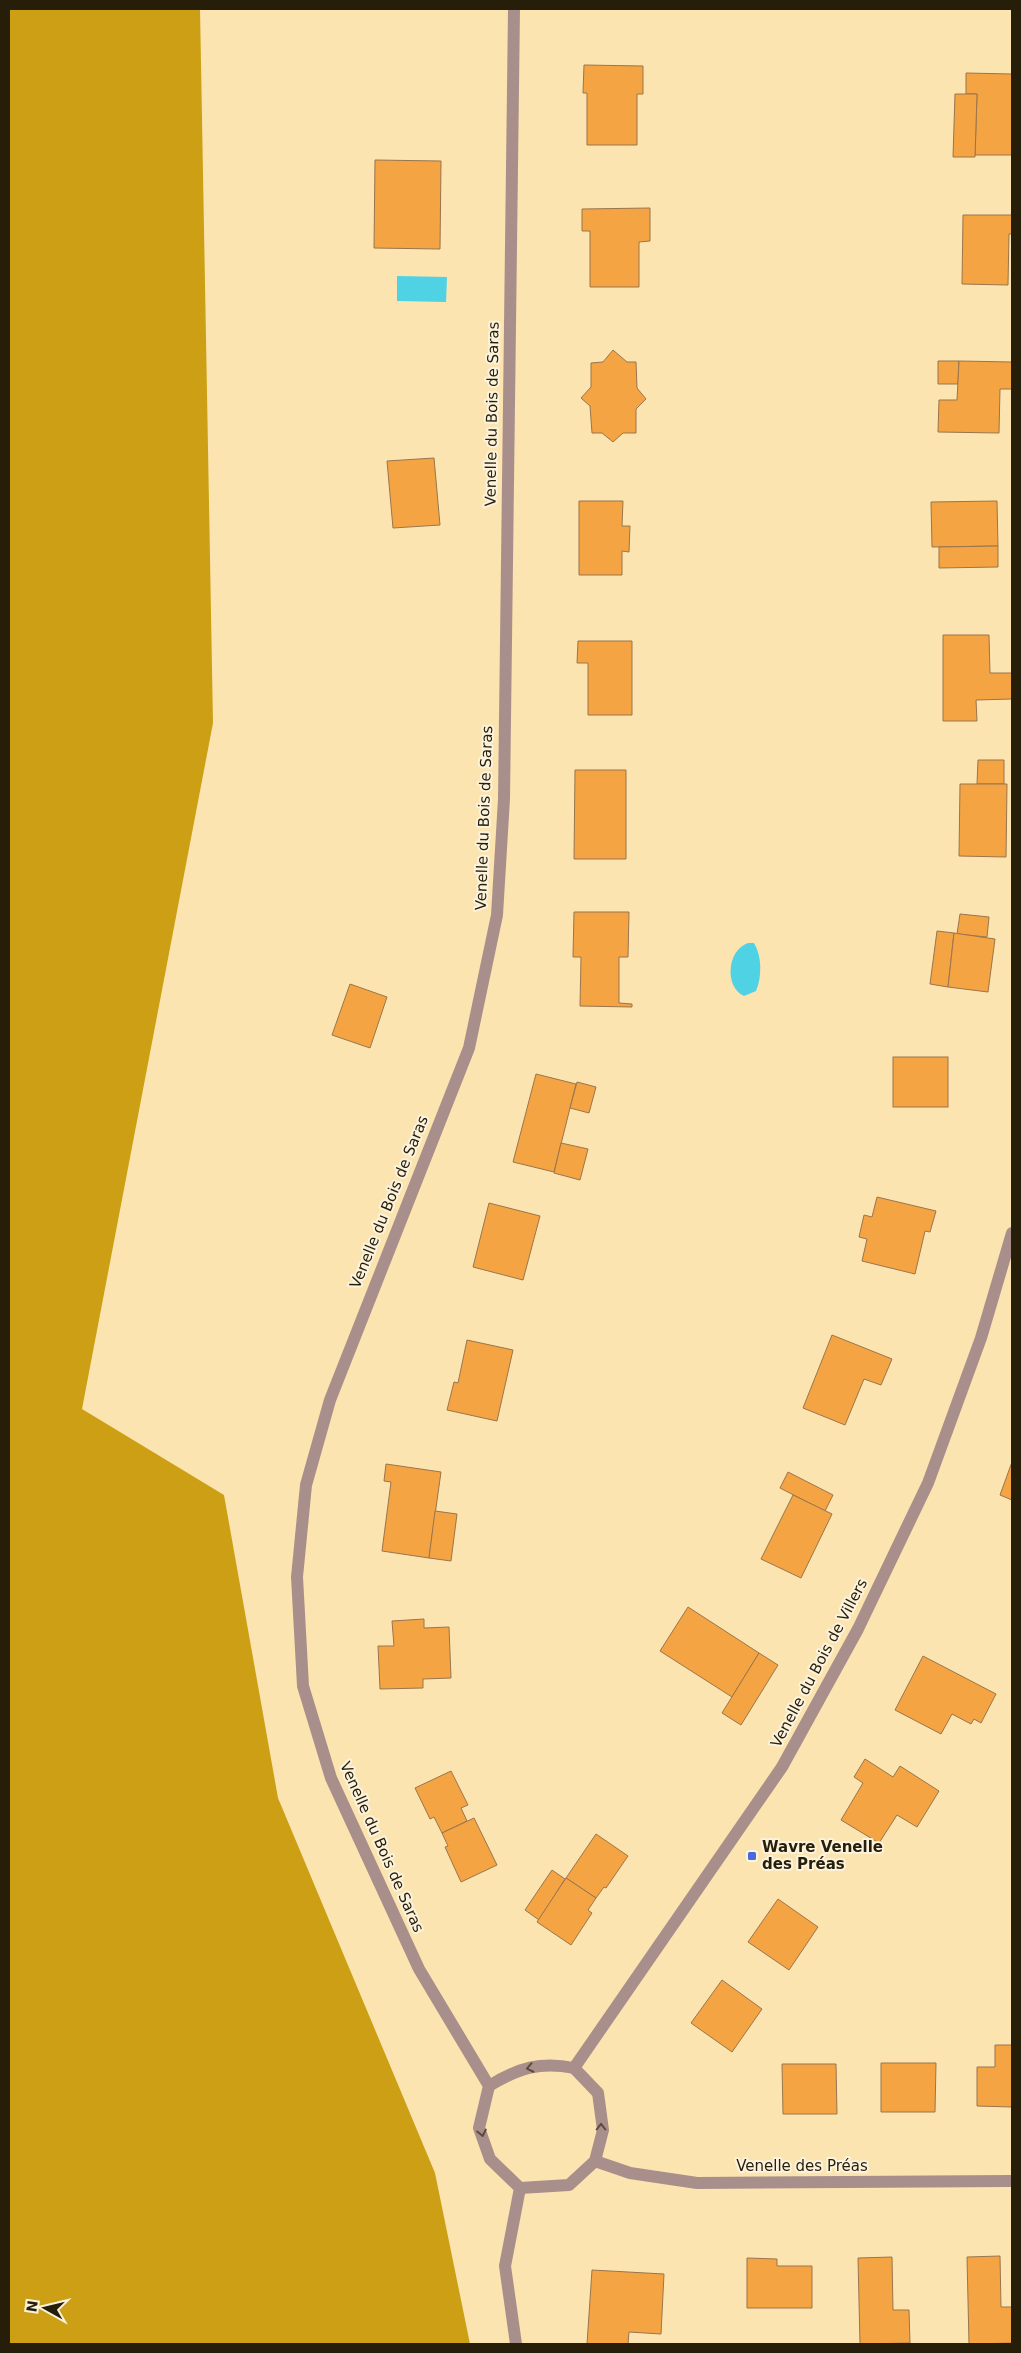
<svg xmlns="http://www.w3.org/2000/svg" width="1021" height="2353" viewBox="0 0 1021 2353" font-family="'DejaVu Sans',sans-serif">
<rect width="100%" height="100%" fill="#fbe4af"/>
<!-- forest -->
<polygon fill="#cc9f15" points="9,9 200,9 213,723 82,1409 224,1495 278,1798 435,2173 470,2344 9,2344"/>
<!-- water -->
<g fill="#4fd2e4">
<polygon points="397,276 447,277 446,302 397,301"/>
<path d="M 748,943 L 754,943 C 762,956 762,977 756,991 L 744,996 C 724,987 727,950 748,943 Z"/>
</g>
<!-- building -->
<g fill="#f4a443" stroke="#9a754d">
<polygon points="584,65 643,66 643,94 637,94 637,145 587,145 587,93 583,93"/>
<polygon points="966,73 1012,74 1012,155 975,155 977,94 966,94"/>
<polygon points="955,94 977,94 975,157 953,157"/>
<polygon points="375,160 441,161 440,249 374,248"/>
<polygon points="650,208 650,241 639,242 639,287 590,287 590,231 582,231 582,209"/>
<polygon points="963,215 1012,215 1012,234 1009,234 1008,285 962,284"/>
<polygon points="613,350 627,362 636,362 637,388 646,399 636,409 636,433 623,433 613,442 602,433 592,433 590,406 581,398 591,387 591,363 603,362"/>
<polygon points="938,361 959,361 958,384 938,384"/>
<polygon points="959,361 1012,362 1012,389 1000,389 999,433 938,432 939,400 957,400"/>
<polygon points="434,458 440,525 393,528 387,461"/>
<polygon points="579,501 623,501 622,526 630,526 629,552 622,551 622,575 579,575"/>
<polygon points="997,501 998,546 932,547 931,502"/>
<polygon points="998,546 998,567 939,568 939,547"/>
<polygon points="943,635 989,635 990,673 1012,673 1012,699 976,700 977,721 943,721"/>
<polygon points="578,641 632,641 632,715 588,715 588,663 577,663"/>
<polygon points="978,760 1004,760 1004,784 977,784"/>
<polygon points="575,770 626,770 626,859 574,859"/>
<polygon points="960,784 1007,784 1006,857 959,856"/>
<polygon points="574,912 629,912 628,957 619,957 619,1003 632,1004 632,1007 580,1006 581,957 573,957"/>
<polygon points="960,914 989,917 987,937 957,934"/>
<polygon points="937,931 954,933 948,987 930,984"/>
<polygon points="954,933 995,939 988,992 948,987"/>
<polygon points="350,984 387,997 370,1048 332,1035"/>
<rect x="893" y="1057" width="55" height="50"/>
<polygon points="536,1074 576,1084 554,1172 513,1162"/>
<polygon points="577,1082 596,1087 589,1113 570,1108"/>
<polygon points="561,1143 588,1149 580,1180 554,1173"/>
<polygon points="877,1197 936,1211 930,1232 925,1231 915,1274 862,1261 867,1239 859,1237 864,1215 872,1217"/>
<polygon points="489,1203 540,1216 523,1280 473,1267"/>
<polygon points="832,1335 892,1359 881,1385 864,1379 845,1425 803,1408"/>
<polygon points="467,1340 513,1350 497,1421 447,1410 454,1382 458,1383"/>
<polygon points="1012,1462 1012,1500 1000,1495"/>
<polygon points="386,1464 441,1472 429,1558 382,1551 391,1482 384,1481"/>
<polygon points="788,1472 833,1495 825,1511 780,1488"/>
<polygon points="793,1495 832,1514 801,1578 761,1559"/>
<polygon points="435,1511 457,1514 451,1561 429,1558"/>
<polygon points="688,1607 759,1653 732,1697 660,1651"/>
<polygon points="424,1619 424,1628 449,1627 451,1678 423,1679 423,1688 380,1689 378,1646 394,1646 392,1621"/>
<polygon points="759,1653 778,1665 741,1725 722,1713"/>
<polygon points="923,1656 996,1694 981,1723 974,1719 971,1724 952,1714 941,1734 895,1710"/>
<polygon points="865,1759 893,1777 900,1766 939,1791 917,1827 897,1815 879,1843 841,1820 863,1783 854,1777"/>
<polygon points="451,1771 468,1805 461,1808 467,1821 442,1833 434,1817 430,1819 415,1788"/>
<polygon points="474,1818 497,1865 461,1882 445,1847 448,1846 442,1833"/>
<polygon points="596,1834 628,1856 606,1888 604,1887 596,1898 566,1878"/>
<polygon points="552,1870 565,1879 539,1920 525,1910"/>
<polygon points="566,1878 596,1898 588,1910 592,1913 571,1945 537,1922"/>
<polygon points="778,1899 818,1927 789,1970 748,1942"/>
<polygon points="722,1980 762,2009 732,2052 691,2023"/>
<polygon points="995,2045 1012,2045 1012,2107 977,2106 977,2067 995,2067"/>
<polygon points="881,2063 936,2063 935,2112 881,2112"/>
<polygon points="782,2064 836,2064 837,2114 783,2114"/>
<polygon points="1000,2256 1001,2307 1012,2307 1012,2343 969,2344 967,2257"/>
<polygon points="892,2257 893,2310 909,2310 910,2343 860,2344 858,2258"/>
<polygon points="747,2258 777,2259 777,2266 812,2266 812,2308 747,2308"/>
<polygon points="592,2270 664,2274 661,2334 629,2332 628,2344 587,2344"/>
</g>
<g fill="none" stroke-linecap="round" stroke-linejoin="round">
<!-- street -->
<g stroke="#a98f8b" stroke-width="12">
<polyline points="514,9 504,799 497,915 469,1048 330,1400 306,1485 297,1577 303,1686 331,1778 419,1969 489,2086 479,2128 490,2159 520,2188"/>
<polyline points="574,2068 782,1767 858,1629 928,1483 981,1338 1012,1233"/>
<path d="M 489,2086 C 518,2068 541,2061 574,2068"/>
<polyline points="595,2161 630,2173 697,2183 1012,2181"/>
<polyline points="520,2188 569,2185 595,2161 603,2130 598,2093 574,2068"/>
<polyline points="516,2344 505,2266 520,2188"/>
</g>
</g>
<!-- one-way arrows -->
<defs><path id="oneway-chevron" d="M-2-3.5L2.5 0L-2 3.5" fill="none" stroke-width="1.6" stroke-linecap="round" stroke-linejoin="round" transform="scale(1.25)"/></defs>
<g stroke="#5a4b3d">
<use href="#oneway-chevron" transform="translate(530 2068) rotate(168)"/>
<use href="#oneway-chevron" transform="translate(601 2127) rotate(-90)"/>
<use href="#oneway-chevron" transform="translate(482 2133) rotate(78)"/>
</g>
<!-- markers -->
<rect fill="#4869dd" stroke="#fcf3de" stroke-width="2" x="747" y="1851" width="10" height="10" rx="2.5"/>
<g text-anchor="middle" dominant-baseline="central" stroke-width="4" stroke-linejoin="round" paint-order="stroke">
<!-- street labels -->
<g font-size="15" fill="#261e09" stroke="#fcf3de">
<text transform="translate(492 414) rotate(-89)">Venelle du Bois de Saras</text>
<text transform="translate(484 818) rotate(-88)">Venelle du Bois de Saras</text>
<text transform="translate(389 1202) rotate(-68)">Venelle du Bois de Saras</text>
<text transform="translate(819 1663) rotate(-62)">Venelle du Bois de Villers</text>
<text transform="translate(382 1847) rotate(66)">Venelle du Bois de Saras</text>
<text x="802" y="2166">Venelle des Préas</text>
</g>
<!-- poi labels -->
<g font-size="15" font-weight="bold" fill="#261e09" stroke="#fcf3de" text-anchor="start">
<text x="762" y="1847">Wavre Venelle<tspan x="762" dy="17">des Préas</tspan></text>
</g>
</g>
<!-- border -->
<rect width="1021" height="2353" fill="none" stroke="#261e09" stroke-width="20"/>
<!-- north arrow -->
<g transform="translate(45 2308) rotate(278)" stroke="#fcf3de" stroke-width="4" paint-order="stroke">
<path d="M0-4L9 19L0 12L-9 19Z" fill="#261e09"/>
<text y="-8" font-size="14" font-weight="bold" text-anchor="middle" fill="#261e09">N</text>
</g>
</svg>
